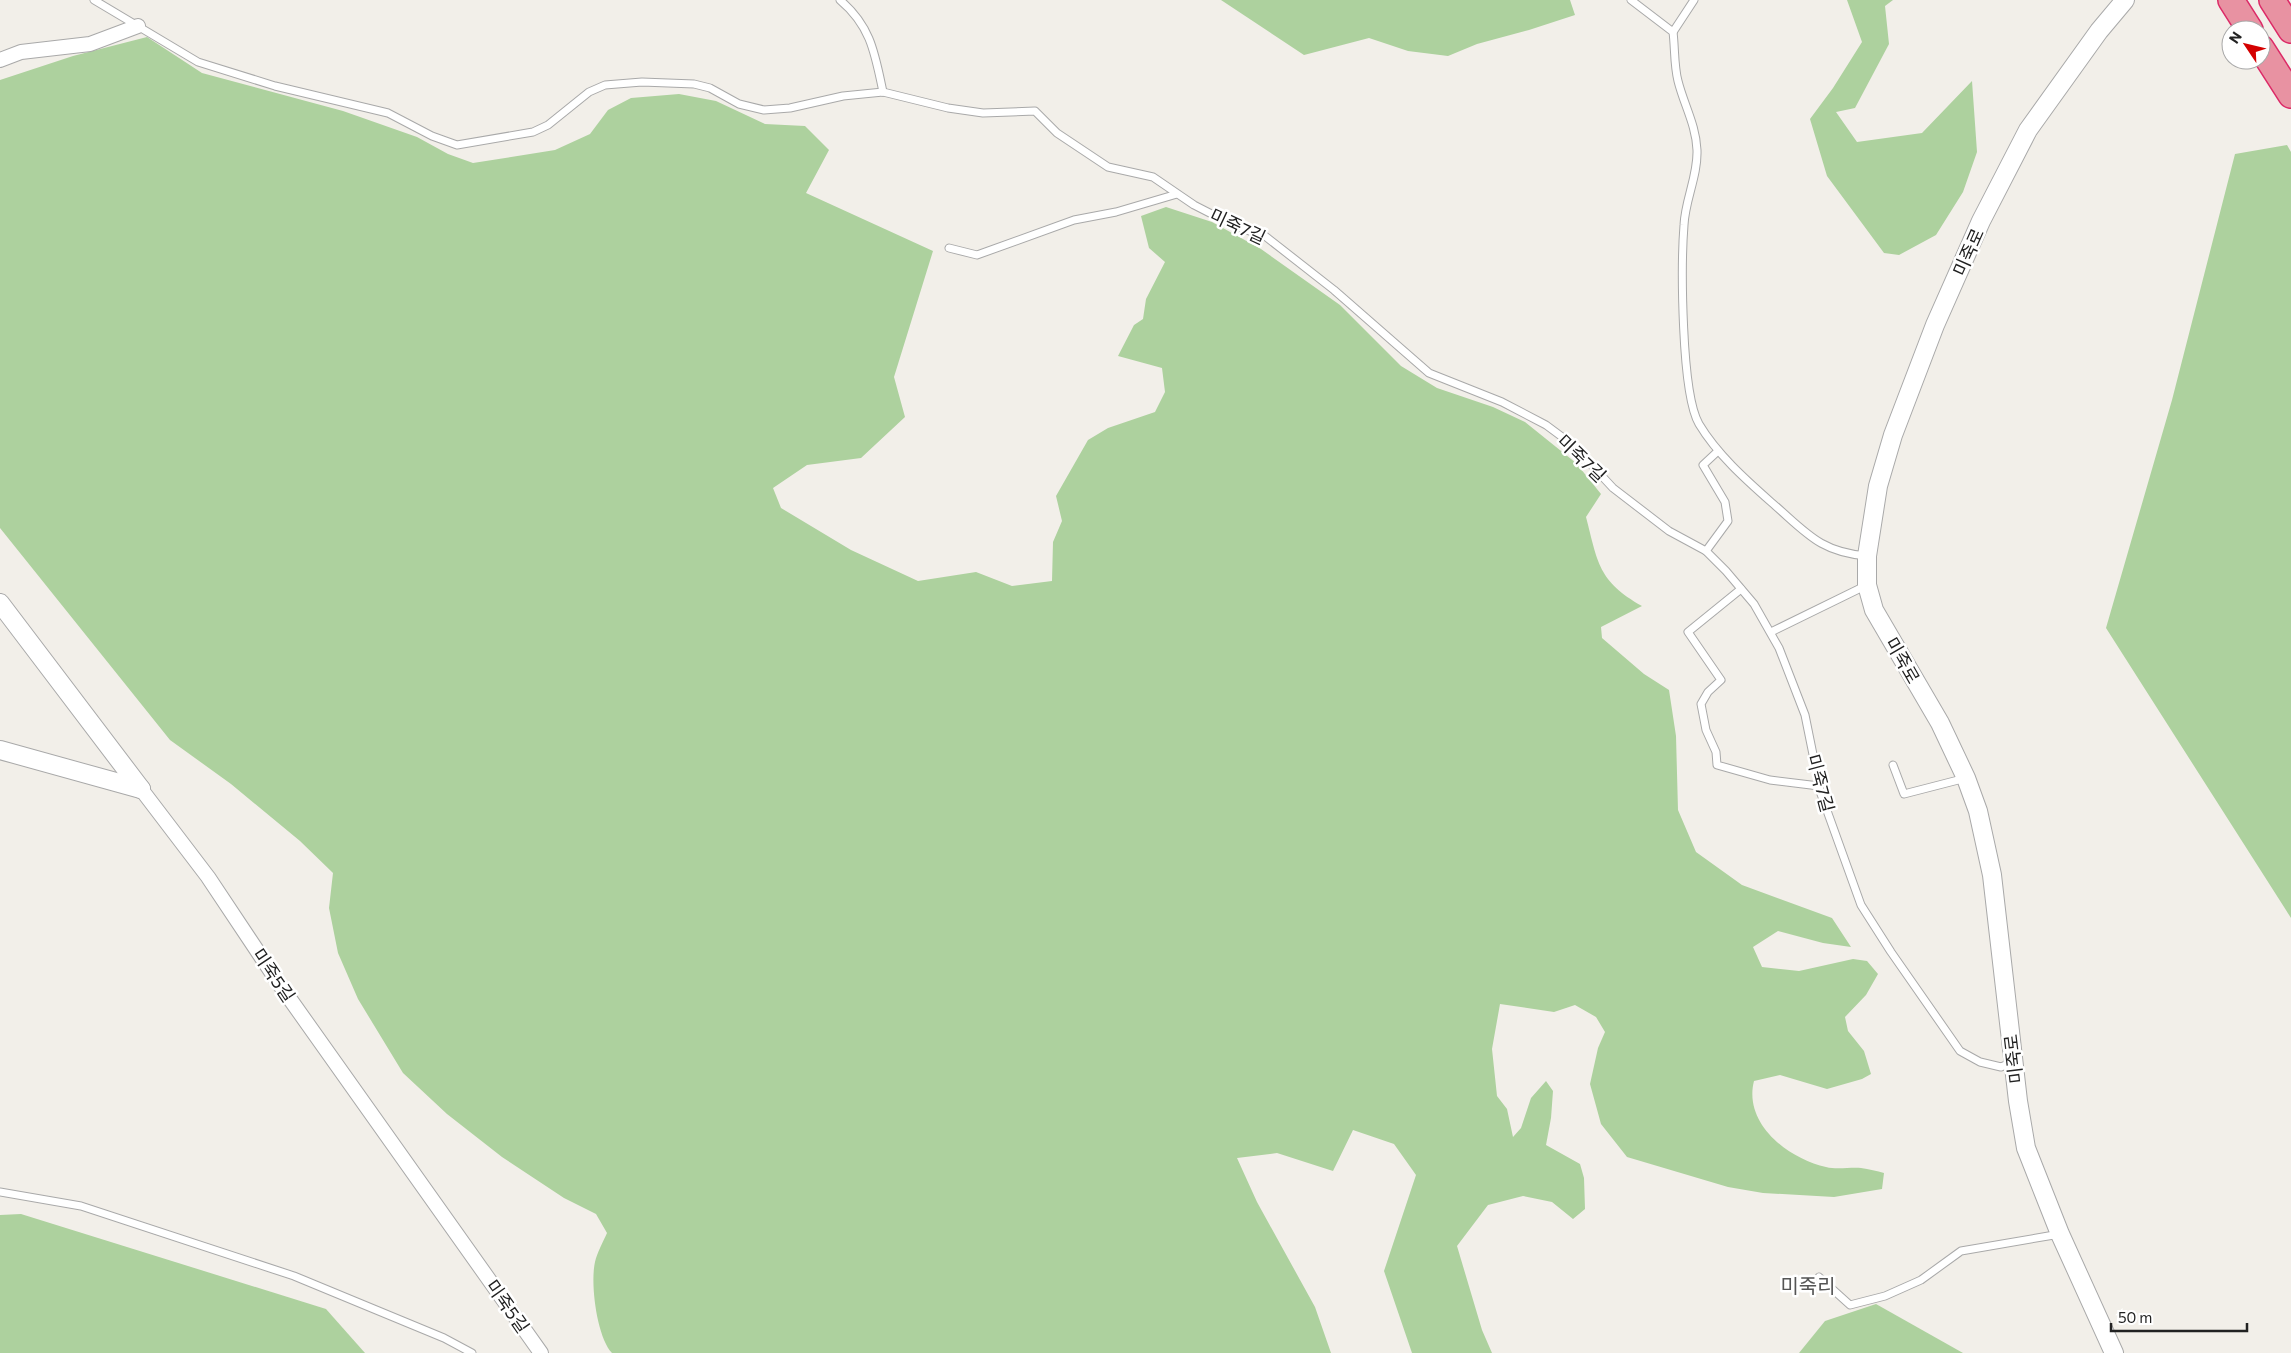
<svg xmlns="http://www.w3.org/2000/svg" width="2291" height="1353" viewBox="0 0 2291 1353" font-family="Commissioner,'Noto Sans KR',sans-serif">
<rect width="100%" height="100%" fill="#f2efe9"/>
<!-- forest -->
<g fill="#add19e">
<polygon points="1221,0 1570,0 1575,15 1529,30 1477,44 1448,56 1408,51 1369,38 1304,55"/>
<polygon points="1847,0 1893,0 1885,6 1889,44 1855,108 1836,112 1857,142 1922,133 1972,81 1977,152 1963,192 1936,235 1899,255 1884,253 1827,176 1810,119 1833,88 1862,42"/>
<path d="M 147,37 L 202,73 L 343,111 L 417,137 L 448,154 L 473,163 L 555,150 L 590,134 L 608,110 L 631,98 L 679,94 L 716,101 L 765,124 L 805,126 L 829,150 L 806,193 L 933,251 L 894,377 L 905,417 L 861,458 L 807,465 L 773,488 L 781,508 L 851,550 L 918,581 L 976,572 L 1012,586 L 1052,581 L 1053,542 L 1062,521 L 1056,496 L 1088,440 L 1108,428 L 1155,412 L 1165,392 L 1162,368 L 1118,356 L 1134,325 L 1143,319 L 1146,299 L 1165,262 L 1149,248 L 1141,216 L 1166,207 L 1212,222 L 1261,249 L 1340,305 L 1401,366 L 1437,388 L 1493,407 L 1525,422 L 1576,463 L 1601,494 L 1586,517 C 1598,563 1598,581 1642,606 L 1601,627 L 1602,638 L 1644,674 L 1669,690 L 1676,736 L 1678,810 L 1696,852 L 1742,885 L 1832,918 L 1851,947 L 1823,943 L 1778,931 L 1753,947 L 1762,967 L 1799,971 L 1853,959 L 1867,961 L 1878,974 L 1866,995 L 1845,1017 L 1848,1031 L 1864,1051 L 1871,1074 L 1862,1079 L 1827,1089 L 1780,1075 L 1754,1081 C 1743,1124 1789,1159 1826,1167 C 1837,1170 1850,1167 1861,1168 C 1869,1169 1877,1171 1884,1173 L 1882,1189 L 1834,1197 L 1763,1193 L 1728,1187 L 1627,1157 L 1601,1124 L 1590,1084 L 1598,1048 L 1605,1032 L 1596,1017 L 1575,1005 L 1554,1012 L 1500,1004 L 1492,1049 L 1497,1096 L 1507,1109 L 1513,1137 L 1521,1128 L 1531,1098 L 1546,1081 L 1553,1091 L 1551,1118 L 1546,1145 L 1580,1164 L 1584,1178 L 1585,1209 L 1573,1219 L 1552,1202 L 1523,1196 L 1488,1205 L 1457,1246 L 1482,1330 L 1492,1353 L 1412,1353 L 1384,1271 L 1416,1175 L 1394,1144 L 1353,1130 L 1333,1171 L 1277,1153 L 1237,1158 L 1257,1202 L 1315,1307 L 1331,1353 L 612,1353 C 597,1337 590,1284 595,1262 C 597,1253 603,1242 607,1233 L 596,1214 L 564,1198 L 502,1157 L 447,1114 L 403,1073 L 358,999 L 338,953 L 329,908 L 333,873 L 300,841 L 231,784 L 170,740 L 0,528 L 0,80 L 73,56 Z"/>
<polygon points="2287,145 2291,152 2291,918 2106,628 2172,400 2235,154"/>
<polygon points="21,1214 326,1309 365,1353 0,1353 0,1215"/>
<polygon points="1876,1304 1963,1353 1799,1353 1825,1321"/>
</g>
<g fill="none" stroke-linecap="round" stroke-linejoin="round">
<defs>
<g id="service">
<polyline points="94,0 198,62 275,86 388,113 432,136 457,145 533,132 548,125 589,92 605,85 642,82 694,84 710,88 739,104 764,110 790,108 843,96 883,92 948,108 983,113 1035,111 1057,133 1108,167 1153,177 1194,205 1237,227 1265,236 1334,290 1429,373 1502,402 1546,425 1573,445 1613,488 1669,531 1706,551 1726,571 1754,604 1779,648 1805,715 1821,794 1861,905 1891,952 1960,1051 1980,1062 2001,1067 2013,1062"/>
<path d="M 840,0 C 871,26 875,54 883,92"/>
<path d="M 1631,0 L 1673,32 C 1675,48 1674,66 1678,81 C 1684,105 1696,125 1697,150 C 1698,176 1685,200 1684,225 C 1681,264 1681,393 1699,424 C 1717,454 1745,479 1771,502 C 1806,532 1819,552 1867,556"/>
<polyline points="1673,32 1694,0"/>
<polyline points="949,248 977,255 1074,220 1116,212 1177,194"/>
<polyline points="1706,551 1728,521 1725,502 1703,465 1718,451"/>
<polyline points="1741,589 1688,632 1721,680 1708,692 1701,704 1706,730 1716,752 1717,765 1770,780 1819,786"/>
<polyline points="1771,632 1867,585"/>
<polyline points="1893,765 1904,794 1966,778"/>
<polyline points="0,1192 81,1206 294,1276 444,1338 472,1353"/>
<polyline points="1819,1277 1850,1305 1885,1296 1921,1280 1961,1251 2060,1234"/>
</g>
<g id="minor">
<polyline points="0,60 21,52 90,44 138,26"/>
<polyline points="141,789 208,877 280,985 541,1353"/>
</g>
<g id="tertiary">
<polyline points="0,603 141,789"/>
<polyline points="0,750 141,789"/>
<polyline points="2114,1353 2060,1234 2026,1148 2018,1101 1992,875 1978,811 1966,778 1940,723 1874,610 1867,585 1867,556 1878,486 1893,435 1935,325 1981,221 2028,130 2099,31 2125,0"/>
</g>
<g id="motorway">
<polyline points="2231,0 2250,30"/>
<polyline points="2272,0 2291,30"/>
<polyline points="2261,48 2291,95"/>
</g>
</defs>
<!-- service casing -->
<use href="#service" stroke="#a9a9a9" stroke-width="9"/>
<!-- minor casing -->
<use href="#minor" stroke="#a9a9a9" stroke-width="16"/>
<!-- tertiary casing -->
<use href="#tertiary" stroke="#a9a9a9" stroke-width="20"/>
<!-- motorway casing -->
<use href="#motorway" stroke="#dc2a67" stroke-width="28"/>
<!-- service -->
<use href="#service" stroke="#fff" stroke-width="7"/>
<!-- minor -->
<use href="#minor" stroke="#fff" stroke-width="14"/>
<!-- tertiary -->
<use href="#tertiary" stroke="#fff" stroke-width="18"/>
<!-- motorway -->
<use href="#motorway" stroke="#e892a2" stroke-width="25"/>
</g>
<g text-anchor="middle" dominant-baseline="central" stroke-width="5" stroke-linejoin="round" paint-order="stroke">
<!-- street labels -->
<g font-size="18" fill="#222" stroke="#fff">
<text transform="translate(1238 226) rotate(25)">미죽7길</text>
<text transform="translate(1968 252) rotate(-66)">미죽로</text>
<text transform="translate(1582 458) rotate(44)">미죽7길</text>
<text transform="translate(1903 660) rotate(60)">미죽로</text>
<text transform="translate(1821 783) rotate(75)">미죽7길</text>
<text transform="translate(274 975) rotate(56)">미죽5길</text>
<text transform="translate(2013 1059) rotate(-97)">미죽로</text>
<text transform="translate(508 1306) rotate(55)">미죽5길</text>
</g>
<!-- quarter labels -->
<g font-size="20" fill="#555" stroke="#fff">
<text x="1808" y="1285">미죽리</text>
</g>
</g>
<!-- north arrow -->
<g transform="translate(2246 45) rotate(305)"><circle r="24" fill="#ffffff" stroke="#a7a7a7"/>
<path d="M0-4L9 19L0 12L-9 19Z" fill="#d40000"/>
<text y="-8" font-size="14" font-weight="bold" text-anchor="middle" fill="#222222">N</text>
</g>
<!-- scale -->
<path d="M2111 1323v8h136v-8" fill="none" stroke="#222222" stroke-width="2.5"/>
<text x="2118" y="1323" font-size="15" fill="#222222" stroke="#ffffff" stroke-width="4" paint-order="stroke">50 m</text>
</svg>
